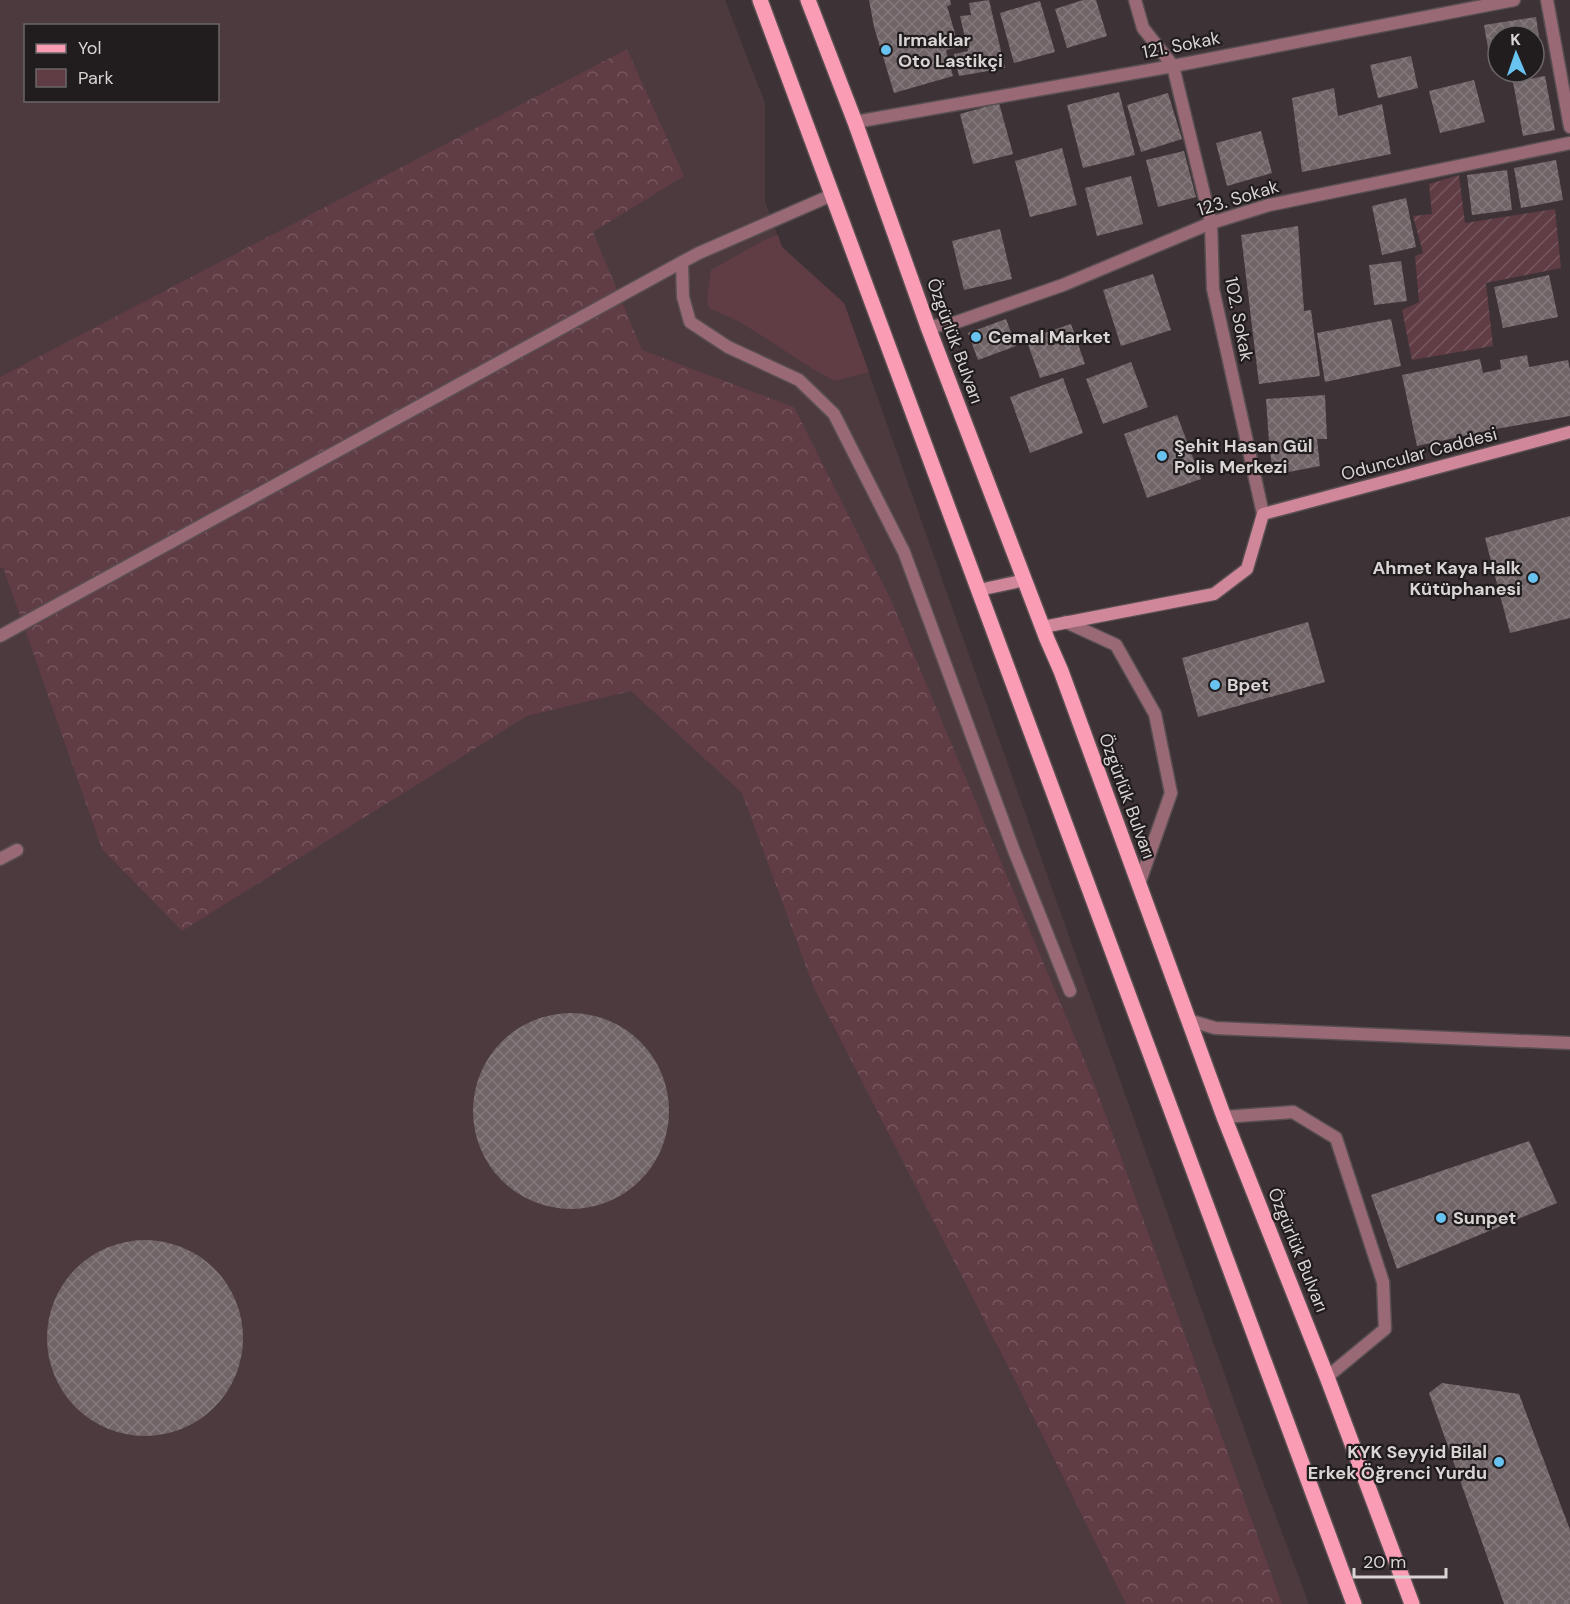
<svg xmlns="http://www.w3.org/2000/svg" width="1570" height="1604" viewBox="0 0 1570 1604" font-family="'DM Sans',sans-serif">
<defs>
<pattern id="forest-crowns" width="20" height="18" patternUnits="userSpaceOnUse" patternTransform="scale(1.5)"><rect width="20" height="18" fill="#603c45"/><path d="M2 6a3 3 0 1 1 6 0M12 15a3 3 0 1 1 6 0" fill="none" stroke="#76575f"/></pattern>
<pattern id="garden-furrows" width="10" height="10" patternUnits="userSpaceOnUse" patternTransform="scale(1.5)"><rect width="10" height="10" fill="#603c45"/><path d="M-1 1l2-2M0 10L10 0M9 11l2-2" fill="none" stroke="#76575f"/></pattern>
<pattern id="building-cross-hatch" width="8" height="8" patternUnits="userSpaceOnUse" patternTransform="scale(1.5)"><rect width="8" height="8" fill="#706467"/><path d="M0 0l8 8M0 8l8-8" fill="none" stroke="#84797c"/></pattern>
</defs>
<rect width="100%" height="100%" fill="#3d3235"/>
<!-- built -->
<path fill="#4c3a3e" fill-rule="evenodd" d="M 0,0 L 725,0 L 765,103 L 765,201 L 782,247 L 844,303 L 1264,1485 L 1309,1604 L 0,1604 ZM 26,26 L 218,26 L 218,100 L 26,100 Z"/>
<!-- green -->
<path fill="#603c45" d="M 778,235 L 782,247 L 844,303 L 869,372 L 834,381 C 825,375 814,370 805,364 C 774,345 745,321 710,309 L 707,300 L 711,270 L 764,240 Z"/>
<!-- forest -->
<polygon fill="url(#forest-crowns)" points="627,49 684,176 593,232 642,350 794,407 891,600 1096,1088 1282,1604 1126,1604 1018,1386 814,988 742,793 631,691 527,716 182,931 102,849 3,567 0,568 0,377"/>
<!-- garden -->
<polygon fill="url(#garden-furrows)" points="1459,175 1465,223 1555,209 1561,268 1486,283 1493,346 1412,360 1402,310 1419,302 1415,256 1423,253 1413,216 1432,214 1429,184"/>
<!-- building -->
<g fill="url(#building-cross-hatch)">
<polygon points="869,0 950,0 951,5 947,6 959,47 946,50 953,76 894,93 874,27"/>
<polygon points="989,0 1005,68 959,76 954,54 968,51 960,16 971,15 969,3"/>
<polygon points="1083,0 1096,0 1107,36 1067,48 1055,9"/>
<polygon points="1040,1 1055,52 1014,63 1000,13"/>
<polygon points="1536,17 1543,63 1534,64 1534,36 1498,36 1498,70 1492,71 1484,25"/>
<polygon points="1411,56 1418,88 1378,98 1370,65"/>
<polygon points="1545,76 1555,130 1523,136 1513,82"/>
<polygon points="1474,80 1485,122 1440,133 1429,91"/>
<polygon points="1334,88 1338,116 1382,104 1391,154 1302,172 1292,98"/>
<polygon points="1119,92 1135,155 1083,168 1067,105"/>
<polygon points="1168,93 1182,139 1141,152 1127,105"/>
<polygon points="999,103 1013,154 973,164 960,114"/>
<polygon points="1261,131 1272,173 1227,186 1216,143"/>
<polygon points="1062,148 1077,205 1030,217 1015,161"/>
<polygon points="1184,151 1196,197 1158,207 1146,160"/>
<polygon points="1556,160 1563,200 1521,208 1514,168"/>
<polygon points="1507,170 1512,210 1472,215 1467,175"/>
<polygon points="1131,176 1143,224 1097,236 1085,188"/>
<polygon points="1406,198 1416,247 1382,255 1372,206"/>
<polygon points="1298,226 1304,311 1311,310 1320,376 1259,384 1241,235"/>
<polygon points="1000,229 1012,279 964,290 952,241"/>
<polygon points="1401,261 1407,301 1374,305 1369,265"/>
<polygon points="1153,274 1171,330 1121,346 1103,290"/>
<polygon points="1549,275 1558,317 1503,328 1494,287"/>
<polygon points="1006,319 1016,346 978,360 968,333"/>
<polygon points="1391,319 1401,366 1325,382 1317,333"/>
<polygon points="1071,324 1085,364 1040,378 1026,339"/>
<polygon points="1527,355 1529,367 1568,360 1570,370 1570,416 1496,429 1417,446 1402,375 1480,359 1483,373 1501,369 1500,360"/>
<polygon points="1131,362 1148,407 1103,424 1086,379"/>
<polygon points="1063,378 1083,433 1030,453 1010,397"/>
<polygon points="1325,395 1327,439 1317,439 1320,466 1273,475 1269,442 1266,399"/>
<polygon points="1177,415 1201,479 1147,498 1124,434"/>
<polygon points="1570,516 1570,618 1510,633 1485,538"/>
<polygon points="1308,622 1325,682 1198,717 1182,658"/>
<circle cx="571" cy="1111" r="98"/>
<polygon points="1529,1141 1557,1203 1397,1269 1371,1195"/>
<circle cx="145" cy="1338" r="98"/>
<polygon points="1442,1383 1519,1394 1570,1530 1570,1604 1504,1604 1429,1393"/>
</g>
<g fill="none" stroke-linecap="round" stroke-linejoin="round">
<defs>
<g id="lane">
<polyline points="682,262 683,297 690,322 728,347 799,380 834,414 904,552 1013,848 1070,991"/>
<polyline points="1066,622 1116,645 1155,714 1171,793 1139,884"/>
<polyline points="0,859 17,850"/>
<polyline points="1224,1117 1293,1112 1336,1138 1383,1282 1385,1329 1327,1377"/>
</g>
<g id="street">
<polyline points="1135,0 1143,28 1173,66 1211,223 1213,289 1263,514"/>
<polyline points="1547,0 1570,127"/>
<polyline points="855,122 1173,66 1514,0"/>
<polyline points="928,327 954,323 1063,285 1211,223 1269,205 1570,143"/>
<polyline points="0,636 682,262 699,253 832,195"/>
<polyline points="1188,1020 1215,1028 1570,1043"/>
</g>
<g id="secondary">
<polyline points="979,590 1025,580"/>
<polyline points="1043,627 1214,594 1247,569 1263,514 1570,432"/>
</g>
<g id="primary">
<polyline points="760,0 1354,1604"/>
<polyline points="808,0 855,122 928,327 1047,639 1061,671 1224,1117 1327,1377 1412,1604"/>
</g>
</defs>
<!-- lane casing -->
<use href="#lane" stroke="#594f52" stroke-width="15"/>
<!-- street casing -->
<use href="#street" stroke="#594f52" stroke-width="15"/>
<!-- secondary casing -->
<use href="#secondary" stroke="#594f52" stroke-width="15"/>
<!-- primary casing -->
<use href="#primary" stroke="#594f52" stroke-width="18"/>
<!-- lane -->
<use href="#lane" stroke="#996a75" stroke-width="12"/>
<!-- street -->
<use href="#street" stroke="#996a75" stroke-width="12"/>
<!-- secondary -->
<use href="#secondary" stroke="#d08799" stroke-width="12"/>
<!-- primary -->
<use href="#primary" stroke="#fa9cb4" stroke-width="15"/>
</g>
<!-- markers -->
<g fill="#69c3f1" stroke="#211c1d" stroke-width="2">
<circle cx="886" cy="50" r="6"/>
<circle cx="976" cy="337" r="6"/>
<circle cx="1162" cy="456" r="6"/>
<circle cx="1533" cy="578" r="6"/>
<circle cx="1215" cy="685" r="6"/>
<circle cx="1441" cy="1218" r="6"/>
<circle cx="1499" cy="1462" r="6"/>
</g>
<g text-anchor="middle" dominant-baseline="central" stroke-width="4.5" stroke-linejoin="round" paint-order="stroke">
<!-- poi labels -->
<g font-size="18" font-weight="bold" fill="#dbd4d5" stroke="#211c1d" text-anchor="start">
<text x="898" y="40">Irmaklar<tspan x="898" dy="21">Oto Lastikçi</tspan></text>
<text x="988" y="337">Cemal Market</text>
<text x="1174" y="446">Şehit Hasan Gül<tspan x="1174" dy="21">Polis Merkezi</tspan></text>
<text x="1521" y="568" text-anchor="end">Ahmet Kaya Halk<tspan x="1521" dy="21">Kütüphanesi</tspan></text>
<text x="1227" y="685">Bpet</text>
<text x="1453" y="1218">Sunpet</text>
<text x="1487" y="1452" text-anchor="end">KYK Seyyid Bilal<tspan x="1487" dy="21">Erkek Öğrenci Yurdu</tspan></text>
</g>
<!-- street labels -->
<g font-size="18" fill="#dbd4d5" stroke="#211c1d">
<text transform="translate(1181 45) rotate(-11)">121. Sokak</text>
<text transform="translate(1238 198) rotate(-17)">123. Sokak</text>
<text transform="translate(1239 319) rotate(79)">102. Sokak</text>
<text transform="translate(955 341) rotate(70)">Özgürlük Bulvarı</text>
<text transform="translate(1419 454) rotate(-15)">Oduncular Caddesi</text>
<text transform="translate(1127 796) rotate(70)">Özgürlük Bulvarı</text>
<text transform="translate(1298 1250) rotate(68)">Özgürlük Bulvarı</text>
</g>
</g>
<!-- legend -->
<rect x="24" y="24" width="195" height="78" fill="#211c1d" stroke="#6b6667" stroke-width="1.5"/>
<rect x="36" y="44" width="30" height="9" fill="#fa9cb4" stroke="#6b6667" stroke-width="1.5"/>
<text x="78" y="54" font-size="18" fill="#dbd4d5">Yol</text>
<rect x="36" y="69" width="30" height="18" fill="#603c45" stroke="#6b6667" stroke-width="1.5"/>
<text x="78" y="84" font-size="18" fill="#dbd4d5">Park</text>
<!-- north arrow -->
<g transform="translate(1516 54) rotate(358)"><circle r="28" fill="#211c1d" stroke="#6b6667" stroke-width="1.5"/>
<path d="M0-4.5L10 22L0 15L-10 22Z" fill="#69c3f1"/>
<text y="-9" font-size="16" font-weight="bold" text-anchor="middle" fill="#dbd4d5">K</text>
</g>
<!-- scale -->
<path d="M1354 1568v9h92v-9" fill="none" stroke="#dbd4d5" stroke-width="3"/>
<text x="1363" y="1568" font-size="18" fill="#dbd4d5" stroke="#211c1d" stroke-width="4.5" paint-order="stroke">20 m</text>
</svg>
